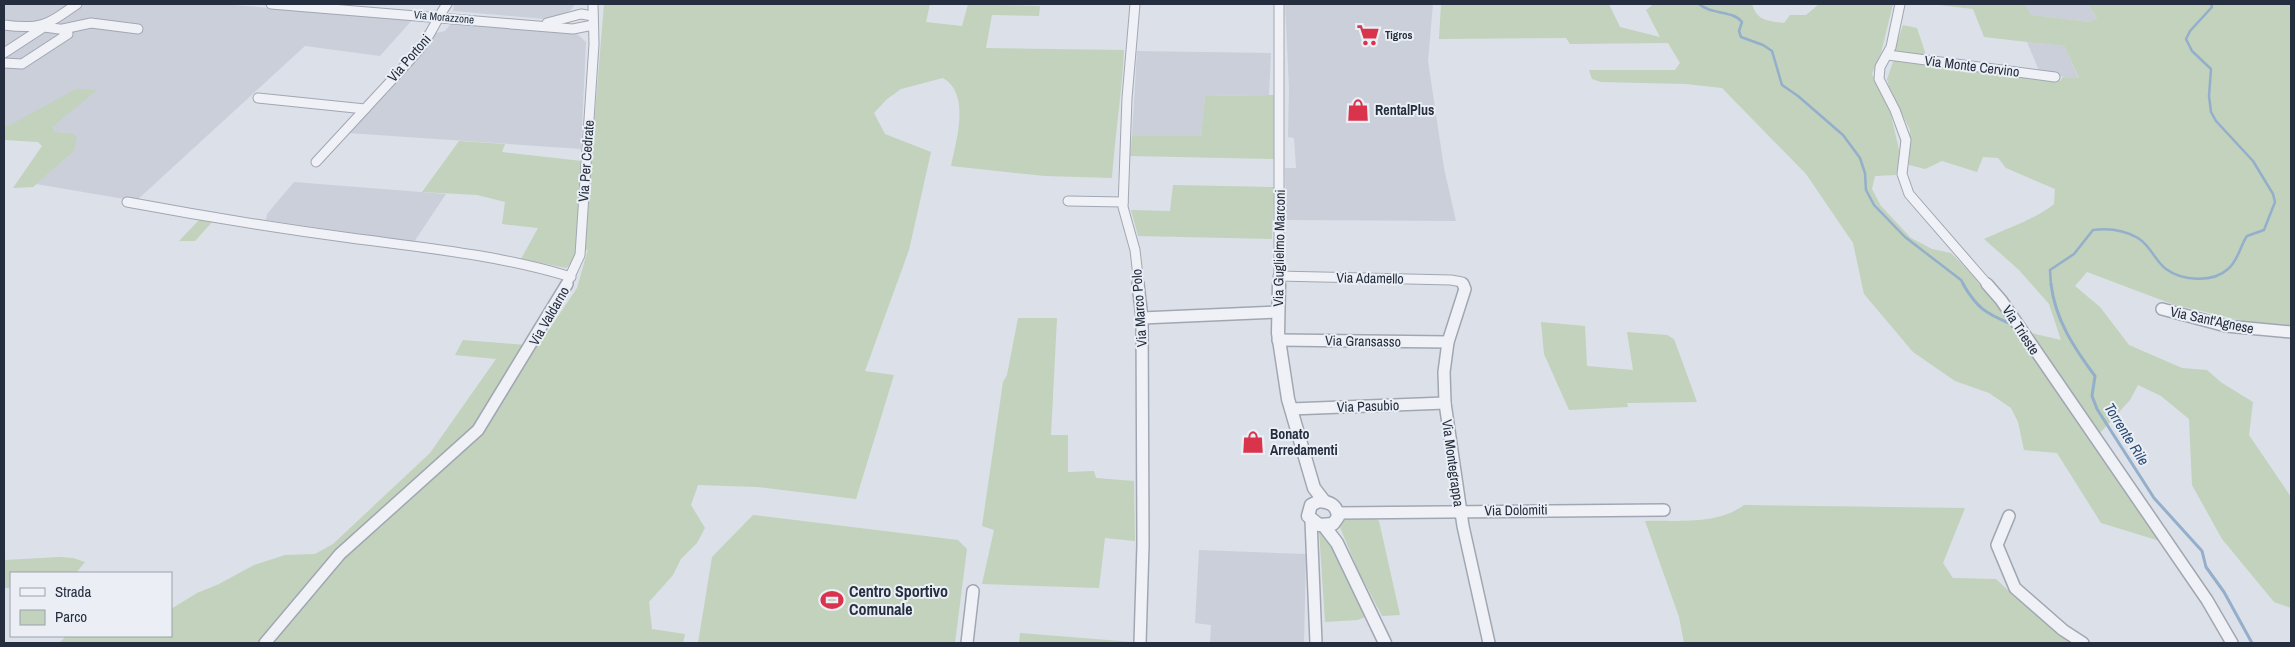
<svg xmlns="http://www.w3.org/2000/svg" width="2295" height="647" viewBox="0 0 2295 647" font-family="'Archivo Narrow',sans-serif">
<rect width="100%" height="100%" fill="#dce0e8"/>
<!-- built -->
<g fill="#cacfda">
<polygon points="4,4 220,4 413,19 380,56 305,46 136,201 36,184 74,151 71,133 55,132 52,127 14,123 4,127"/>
<polygon points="454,4 575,4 571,10 558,17 544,19 453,11"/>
<polygon points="1285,4 1433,4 1428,61 1444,168 1456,221 1286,220 1285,168 1296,168 1294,138 1288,137 1289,88"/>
<polygon points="2025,4 2088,4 2097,18 2090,22 2031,15"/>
<polygon points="452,22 548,29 576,33 586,42 581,149 348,133 382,95 387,94 436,33 445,31"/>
<polygon points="2027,42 2064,46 2079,79 2040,73"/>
<polygon points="1137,51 1271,53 1269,95 1205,96 1201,136 1132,136"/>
<polygon points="294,182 446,194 414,242 266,220 267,214"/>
<polygon points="1199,550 1306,554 1304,643 1210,643 1211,625 1195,623"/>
</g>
<!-- green -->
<g fill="#c2d2bc">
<path d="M 604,4 L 930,4 L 926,22 L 962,26 L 968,4 L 1040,6 L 1039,16 L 992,15 L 986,48 L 1124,50 C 1122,93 1115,135 1112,178 L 1045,176 L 951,166 C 956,141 971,94 943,78 L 901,89 L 887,99 L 874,113 L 885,134 L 931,152 L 909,250 L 865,371 L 894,375 L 856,499 L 757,487 L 698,485 L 691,505 L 705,528 L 697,543 L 681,559 L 673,575 L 649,602 L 652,629 L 685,634 L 683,643 L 59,643 L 66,636 L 171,636 L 171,609 L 197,593 L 219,584 L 254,565 L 285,555 L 315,554 L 333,544 L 430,453 L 496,359 L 455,355 L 463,340 L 538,346 L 577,288 L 588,249 L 566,268 L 521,259 L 538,228 L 502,224 L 505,202 L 477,195 L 422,192 L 459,141 L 505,144 L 502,152 L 591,162 Z"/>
<path d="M 1441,4 L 1609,4 L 1620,27 L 1660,37 L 1646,10 L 1654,4 L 1752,4 C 1757,21 1768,21 1784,23 L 1790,15 L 1806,15 L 1819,4 L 1893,4 L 1881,53 L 1872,74 L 1890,111 L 1900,154 L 1896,175 L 1875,176 L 1872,189 L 1881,206 L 1911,238 L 1932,249 L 1951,253 L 1982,284 L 2008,318 L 2068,409 L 2163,542 L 2101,523 L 2057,453 L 2024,450 L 2018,422 L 2011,408 L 1989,393 L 1955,381 L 1913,352 L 1864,294 L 1853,243 L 1806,174 L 1722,88 L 1686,84 L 1601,82 L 1592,79 L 1589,70 L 1675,70 L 1680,63 L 1668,43 L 1570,44 L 1566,38 L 1439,39 Z"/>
<path d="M 1931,4 L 2025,4 L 2031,15 L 2090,22 L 2097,18 L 2088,4 L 2291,4 L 2291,327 L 2247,322 L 2172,304 L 2087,272 L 2075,286 L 2100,307 L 2129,345 L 2182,368 L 2207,370 L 2222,383 L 2253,402 L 2249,435 L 2291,497 L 2291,608 L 2274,602 L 2222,539 L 2192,485 L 2189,419 L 2161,396 L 2138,385 L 2130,400 L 2100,433 L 2031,333 L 2061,340 L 2049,304 L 2019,270 L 1984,239 C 2008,228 2034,220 2054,204 L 2055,189 L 2006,168 L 1998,158 L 1983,157 L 1977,172 L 1942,161 L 1925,169 L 1909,165 L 1910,130 L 1889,87 L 1887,79 L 1894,59 L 2060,81 L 2063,77 L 2079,78 L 2064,46 L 1984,37 L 1973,9 Z"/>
<polygon points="1903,25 1917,28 1927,58 1894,52"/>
<polygon points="76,89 97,90 52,127 55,132 71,133 77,137 74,151 33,187 13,188 42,146 38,142 4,140 4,127 14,123"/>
<polygon points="1276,95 1274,159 1130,156 1132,136 1201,136 1205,96"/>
<polygon points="1173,185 1274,187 1272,239 1138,236 1131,210 1170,211"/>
<polygon points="200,219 213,221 195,241 179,241"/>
<polygon points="1018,318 1057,318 1051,435 1068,435 1068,472 1094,471 1096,478 1134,481 1135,541 1105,538 1099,588 982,584 994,530 982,526 1003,382 1007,375"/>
<polygon points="1541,322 1585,326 1587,366 1633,370 1627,332 1667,335 1674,339 1697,402 1627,403 1628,407 1569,410 1544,354"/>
<path d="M 1744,505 L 1965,508 L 1943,563 L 1953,578 L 1996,579 L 2023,604 L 2073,643 L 1684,643 L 1679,617 L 1645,521 C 1677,520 1718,525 1744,505 Z"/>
<polygon points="753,515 958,540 967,549 955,643 698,643 712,557"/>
<polygon points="1375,518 1379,521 1400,615 1382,616 1358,570 1339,525 1341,519"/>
<polygon points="1325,529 1365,617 1358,620 1325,622 1319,531"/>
<polygon points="60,557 73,558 85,562 76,573 11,573 11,588 4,588 4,560"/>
<polygon points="1020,633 1133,642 1133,643 1019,643"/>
</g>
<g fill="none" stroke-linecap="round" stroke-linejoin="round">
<!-- stream-far1 -->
<g stroke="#93afcb" stroke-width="2.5">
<path d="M 1699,4 C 1711,15 1733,10 1742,22 L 1739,31 L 1741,37 L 1763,45 L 1772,51 L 1782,85 L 1798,96 L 1843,135 L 1860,158 L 1865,173 L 1866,190 L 1874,205 L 1905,237 L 1961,280 L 1964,285"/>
<path d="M 2051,285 L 2050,270 L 2074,254 L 2093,230 C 2109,228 2124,230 2138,238 C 2151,246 2155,261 2166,269 C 2182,281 2213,283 2228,269 C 2238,261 2240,246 2247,236 L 2264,230 L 2275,202 L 2273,194 L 2253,161 L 2216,121 L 2211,112 L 2209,96 L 2211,69 L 2192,51 L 2186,39 L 2190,31 L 2212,7 L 2211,4"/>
</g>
<!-- stream -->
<g stroke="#93afcb" stroke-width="3">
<path d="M 1963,284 C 1977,308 1985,313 2011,324"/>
<path d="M 2051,284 C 2055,319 2074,348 2095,376 L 2092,396 L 2097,409 L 2154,498 L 2202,551 L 2206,567 L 2224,592 L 2252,643"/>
</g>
<defs>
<g id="minor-far1">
<polyline points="271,4 573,29 593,25"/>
<polyline points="1135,4 1127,98 1123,207 1135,250 1139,285"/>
<polyline points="1900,4 1891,47 1880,67 1879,79 1895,110 1906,140 1902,174 1909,194 1988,285"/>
<polyline points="547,23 581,14 593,16"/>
<path d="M 4,25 C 41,30 47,25 77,4"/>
<polyline points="63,29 91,23 138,29"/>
<polyline points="4,53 44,27 67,30 68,34 22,64 4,63"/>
<polyline points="1888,55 2055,77"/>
<path d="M 258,98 L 365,109 C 383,89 403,69 421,47 C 432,33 437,18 447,4"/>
<polyline points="316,162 365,109"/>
<polyline points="1068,201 1123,202"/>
<path d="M 127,202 C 202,216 276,228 351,238 C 425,248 500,255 571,277"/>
<polyline points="1278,276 1451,280 1462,282 1463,285"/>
<polyline points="566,285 580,255 594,44 593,4"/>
</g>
<g id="minor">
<polyline points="1138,284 1142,318 1143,545 1140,643"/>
<polyline points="1463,284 1465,289 1448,342 1444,372 1445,403 1463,526 1489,643"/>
<polyline points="1987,284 2001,300 2207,600 2232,643"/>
<polyline points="2162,309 2226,326 2291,332"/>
<polyline points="1142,318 1277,312"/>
<polyline points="1278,340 1448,342"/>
<polyline points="1291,409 1445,403"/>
<polyline points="1338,513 1664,510"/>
<polyline points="2009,516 1997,545 2015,588 2063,630 2083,643"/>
<polyline points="1311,520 1316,643"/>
<polyline points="265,643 340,554 478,430 567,284"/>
<polyline points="967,643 973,591"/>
</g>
<polyline id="tertiary-far1" points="1279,285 1279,4"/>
<g id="tertiary">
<polyline points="1279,284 1278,333 1288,399 1314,488 1324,501"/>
<path d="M 1319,501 C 1330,502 1337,505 1338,517 L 1333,524 L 1319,525 L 1308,516 L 1311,505 Z"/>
<polyline points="1324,526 1337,543 1385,643"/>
</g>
</defs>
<!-- minor-far1 casing -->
<use href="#minor-far1" stroke="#a1a7b2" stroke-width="11"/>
<!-- minor casing -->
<use href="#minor" stroke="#a1a7b2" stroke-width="14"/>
<!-- tertiary-far1 casing -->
<use href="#tertiary-far1" stroke="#a1a7b2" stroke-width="11"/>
<!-- tertiary casing -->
<use href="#tertiary" stroke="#a1a7b2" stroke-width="15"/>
<!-- minor-far1 -->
<use href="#minor-far1" stroke="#eff1f6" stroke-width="9"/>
<!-- minor -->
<use href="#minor" stroke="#eff1f6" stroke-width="11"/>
<!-- tertiary-far1 -->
<use href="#tertiary-far1" stroke="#eff1f6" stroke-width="9"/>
<!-- tertiary -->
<use href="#tertiary" stroke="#eff1f6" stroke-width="12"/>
</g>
<!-- icons -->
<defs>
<symbol id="supermarket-bare" viewBox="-9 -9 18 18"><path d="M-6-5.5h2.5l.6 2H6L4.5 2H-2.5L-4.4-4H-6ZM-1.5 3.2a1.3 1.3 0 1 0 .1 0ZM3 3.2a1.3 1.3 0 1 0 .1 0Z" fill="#da344d" stroke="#ebeff5" stroke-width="2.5" paint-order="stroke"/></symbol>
<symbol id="shop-bare" viewBox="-9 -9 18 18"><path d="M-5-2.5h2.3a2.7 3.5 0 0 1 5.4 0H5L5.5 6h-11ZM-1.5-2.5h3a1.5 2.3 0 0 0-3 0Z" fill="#da344d" stroke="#ebeff5" stroke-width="2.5" paint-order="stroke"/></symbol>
<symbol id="stadium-bare" viewBox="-9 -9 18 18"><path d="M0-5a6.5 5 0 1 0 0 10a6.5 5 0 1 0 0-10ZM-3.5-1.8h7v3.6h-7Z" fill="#da344d" stroke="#ebeff5" stroke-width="2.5" paint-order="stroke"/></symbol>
</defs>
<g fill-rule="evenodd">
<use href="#supermarket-bare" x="1352" y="19" width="32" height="32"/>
<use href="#shop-bare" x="1342" y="94" width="32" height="32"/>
<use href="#shop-bare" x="1237" y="426" width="32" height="32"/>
<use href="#stadium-bare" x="816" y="584" width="32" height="32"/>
</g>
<g text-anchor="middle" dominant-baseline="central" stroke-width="4" stroke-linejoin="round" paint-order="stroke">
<!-- far-street labels -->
<g font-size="11" fill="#242e3f" stroke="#ebeff5">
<text transform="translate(444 17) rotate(5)">Via Morazzone</text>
</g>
<!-- far-poi labels -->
<g font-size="11" font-weight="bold" fill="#242e3f" stroke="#ebeff5" text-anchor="start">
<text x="1385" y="35">Tigros</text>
</g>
<!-- street labels -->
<g font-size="14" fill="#242e3f" stroke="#ebeff5">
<text transform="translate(409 58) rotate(-49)">Via Portoni</text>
<text transform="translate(1972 66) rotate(7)">Via Monte Cervino</text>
<text transform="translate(586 161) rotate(-86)">Via Per Cedrate</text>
<text transform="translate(1279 248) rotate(-89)">Via Guglielmo Marconi</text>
<text transform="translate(1370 278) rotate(1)">Via Adamello</text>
<text transform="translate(1139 308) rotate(-94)">Via Marco Polo</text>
<text transform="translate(549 316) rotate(-60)">Via Valdarno</text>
<text transform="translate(2212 320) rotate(12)">Via Sant'Agnese</text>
<text transform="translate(2021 330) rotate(57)">Via Trieste</text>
<text transform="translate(1363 341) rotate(1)">Via Gransasso</text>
<text transform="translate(1368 406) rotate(-2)">Via Pasubio</text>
<text transform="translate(1453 463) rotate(82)">Via Montegrappa</text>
<text transform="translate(1516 510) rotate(-1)">Via Dolomiti</text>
</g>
<!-- poi labels -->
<g font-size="14" font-weight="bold" fill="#242e3f" stroke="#ebeff5" text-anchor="start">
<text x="1375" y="110">RentalPlus</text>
<text x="1270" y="434">Bonato<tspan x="1270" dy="16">Arredamenti</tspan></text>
</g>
<!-- water labels -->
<g font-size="15" font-style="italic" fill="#2b4d76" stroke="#ebeff5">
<text transform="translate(2127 434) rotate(58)">Torrente Rile</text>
</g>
<!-- near-poi labels -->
<g font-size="16" font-weight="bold" fill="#242e3f" stroke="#ebeff5" text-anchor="start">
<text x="849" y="591">Centro Sportivo<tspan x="849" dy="18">Comunale</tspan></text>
</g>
</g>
<!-- border -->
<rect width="2295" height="647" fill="none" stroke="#242e3f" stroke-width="10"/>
<!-- legend -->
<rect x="10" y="572" width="162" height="65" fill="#ebeff5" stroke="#9ba2ac"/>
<rect x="20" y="588" width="25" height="8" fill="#eff1f6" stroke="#9ba2ac"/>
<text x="55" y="597" font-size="15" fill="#242e3f">Strada</text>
<rect x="20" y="610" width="25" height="15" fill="#c2d2bc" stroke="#9ba2ac"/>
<text x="55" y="622" font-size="15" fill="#242e3f">Parco</text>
</svg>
